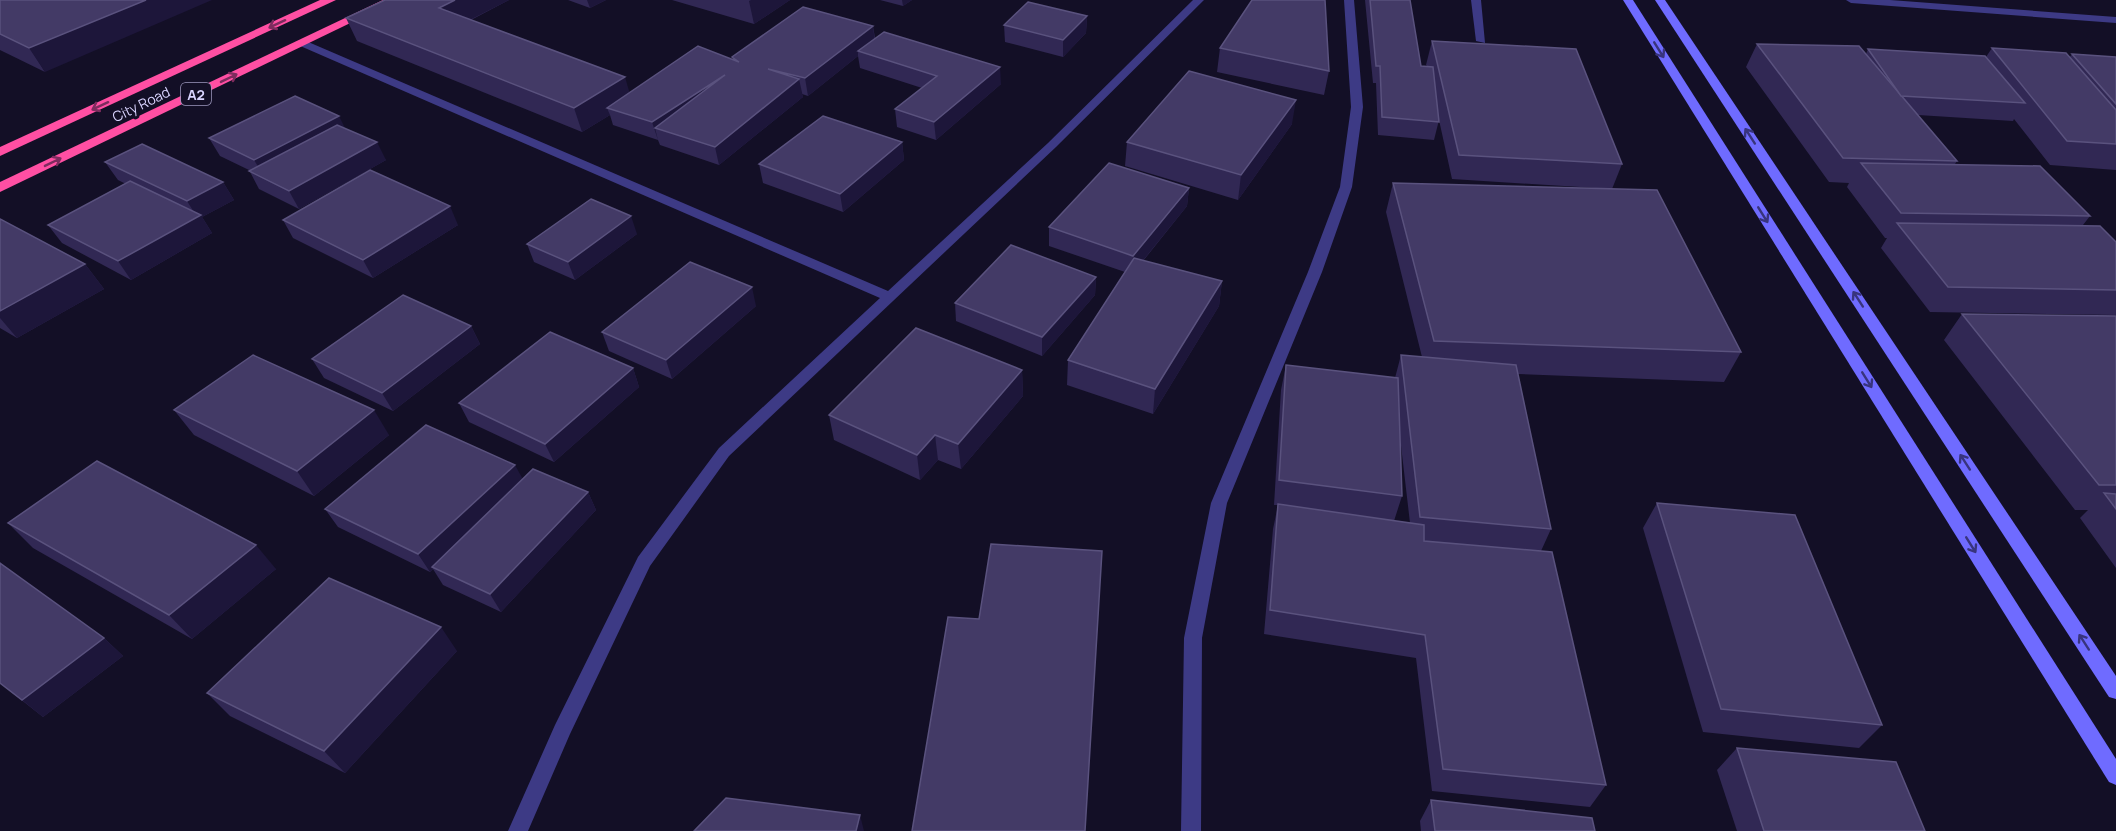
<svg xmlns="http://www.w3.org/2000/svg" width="2116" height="831" viewBox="0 0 2116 831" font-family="Manrope,sans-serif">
<rect width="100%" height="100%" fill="#130f26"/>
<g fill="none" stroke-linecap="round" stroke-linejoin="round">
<!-- lane -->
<polygon fill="#3d3a85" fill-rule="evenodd" points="1471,0 1481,0 1485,43 1476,41"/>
<!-- street -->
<g fill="#3d3a85" fill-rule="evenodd">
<polygon points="1193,0 1204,0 1056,147 729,456 650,566 570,734 528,831 508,831 555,725 638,557 719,448 880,298 298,45 298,41 306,41 888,291 1048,143"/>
<polygon points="1344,0 1354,0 1363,107 1352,187 1322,272 1227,503 1202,638 1201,831 1181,831 1184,638 1211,503 1308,272 1340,187 1351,107"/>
<polygon points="1846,0 1890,0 2116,17 2116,23 1851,3"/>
</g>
<!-- secondary -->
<g fill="#6f6bff" fill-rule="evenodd">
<polygon points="1623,0 1633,0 2116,759 2116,785 2109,782"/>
<polygon points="1655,0 1665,0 2116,676 2116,699 2109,697"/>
</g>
<!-- highway -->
<g fill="#ff4fa3" fill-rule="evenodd">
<polygon points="320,0 336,0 0,156 0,147"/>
<polygon points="383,0 398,0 0,192 0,182"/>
</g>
</g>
<!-- wall -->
<g fill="#312854" fill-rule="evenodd">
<polygon points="0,0 45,72 0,50"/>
<polygon points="385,0 509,0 471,20 630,92 733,59 732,57 873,26 875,38 1001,84 936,140 897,127 895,109 922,88 860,68 858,56 808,96 802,94 803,97 719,165 660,145 658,140 613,125 610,115 582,132 357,41 346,18"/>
<polygon points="568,0 606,0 590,8"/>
<polygon points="672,0 790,0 754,24"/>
<polygon points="880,0 912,0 903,6"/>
<polygon points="1365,0 1410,0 1421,66 1427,66 1426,65 1432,41 1622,164 1612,189 1452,179 1439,120 1434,140 1378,135 1376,83 1373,83"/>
<polygon points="1087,16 1086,33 1063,57 1005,42 1004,25"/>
<polygon points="1757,44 1866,54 1868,49 1986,57 1992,48 2069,58 2072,54 2116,57 2116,170 2050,165 2014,119 2013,121 1918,115 1957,161 1955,164 2090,216 2083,225 2116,242 2116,315 1930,312 1881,248 1887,238 1885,238 1847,187 1849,183 1829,182 1746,67"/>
<polygon points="1220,48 1329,71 1324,95 1217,72"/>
<polygon points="1292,124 1238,200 1125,166 1127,142"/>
<polygon points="345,128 386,160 299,209 259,189 249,170 220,156 209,138"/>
<polygon points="902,142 904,160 843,212 763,183 759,164"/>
<polygon points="105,162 223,182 234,200 202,217 212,233 131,280 62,243 48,225 126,184 118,180"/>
<path d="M 1393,183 L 1741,352 L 1724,382 L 1518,374 L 1551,529 L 1541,551 L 1606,785 L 1590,807 L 1432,791 L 1416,658 L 1264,634 L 1273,529 L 1278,505 L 1274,505 L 1281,390 L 1286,365 L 1395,378 L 1401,355 L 1422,357 L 1386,212 ZM 1400,437 L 1410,523 L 1394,521 L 1402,496 Z"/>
<polygon points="1189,188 1187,206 1143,261 1222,281 1219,306 1153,414 1067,385 1068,360 1125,272 1049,246 1049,227"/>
<polygon points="0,219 85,264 104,289 17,338 0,328"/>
<polygon points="283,220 458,225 373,278 293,238"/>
<polygon points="637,234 575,280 534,262 527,244"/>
<polygon points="1096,277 1095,295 1042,356 956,321 955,303"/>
<polygon points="756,306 672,379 609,351 602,332"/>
<polygon points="1962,314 2116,316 2116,568 2080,518 2088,510 2075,510 1944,340"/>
<polygon points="471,326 480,344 393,411 324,378 312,359"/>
<polygon points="633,368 639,387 554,462 469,422 459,403"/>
<polygon points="1022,370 1023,396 961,469 938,460 920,480 834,440 829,415"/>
<polygon points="174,410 389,435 314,496 194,435"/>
<polygon points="522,479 588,492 596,510 501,612 443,585 433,569 430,572 338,527 325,509"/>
<polygon points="1657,503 1882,725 1859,748 1703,732 1643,528"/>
<polygon points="8,523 276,569 192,639 33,548"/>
<polygon points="0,563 104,638 123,656 43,717 0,683"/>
<polygon points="457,651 345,773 230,716 207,693"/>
<polygon points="1737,748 1925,831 1737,831 1717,770"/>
<polygon points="1431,800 1595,831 1421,831 1420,821"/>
</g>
<!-- shaded-wall -->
<g fill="#1d163a">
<polygon points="146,0 212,0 45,72 29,48"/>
<polygon points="455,0 509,0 448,31 439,8"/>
<polygon points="587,0 606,0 590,8"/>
<polygon points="751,0 790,0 754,24 749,1"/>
<polygon points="902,0 912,0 903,6"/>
<polygon points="1087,16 1086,33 1063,57 1063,40"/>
<polygon points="873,26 875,43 858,51 858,56 808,96 805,78"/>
<polygon points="1000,67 1001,84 936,140 934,122"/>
<polygon points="725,75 655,128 658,140 652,122"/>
<polygon points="625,77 632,101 607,108 610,115 582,132 574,108"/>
<polygon points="799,79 803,97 719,165 715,147"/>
<polygon points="1296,100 1292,124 1238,200 1241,175"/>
<polygon points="339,116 348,134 265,178 254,160"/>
<polygon points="377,142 386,160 299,209 289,191"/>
<polygon points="902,142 904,160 843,212 840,194"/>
<polygon points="223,182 234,200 202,217 212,233 131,280 118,261 197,217 187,201"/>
<polygon points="1189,188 1187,206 1132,274 1133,256"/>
<polygon points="450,206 458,225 373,278 363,260"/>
<polygon points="631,216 637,234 575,280 568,262"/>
<polygon points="85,264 104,289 17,338 0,318 0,311"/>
<polygon points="1096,277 1095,295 1042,356 1042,337"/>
<polygon points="1222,281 1219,306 1153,414 1155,389"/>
<polygon points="752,287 756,306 672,379 666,360"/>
<polygon points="471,326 480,344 393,411 382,393"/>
<polygon points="633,368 639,387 554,462 545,444"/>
<polygon points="1022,370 1023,396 961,469 958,444"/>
<polygon points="374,410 389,435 314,496 297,471"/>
<polygon points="935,435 938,460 920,480 917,455"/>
<polygon points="515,465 525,483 432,567 433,569 430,572 418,554"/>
<polygon points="588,492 596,510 501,612 490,594"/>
<polygon points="256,545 276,569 192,639 169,615"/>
<polygon points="441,627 457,651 345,773 324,751"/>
<polygon points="104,638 123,656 43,717 22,700"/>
<polygon points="860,815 864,831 856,831"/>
</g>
<!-- building -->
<g fill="#433a66" stroke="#5a527e" stroke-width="1.5">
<polygon points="0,0 146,0 29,48 0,34"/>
<polygon points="385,0 455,0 439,8 625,77 574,108 346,18"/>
<polygon points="1252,0 1325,0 1329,71 1220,48"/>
<polygon points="1370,0 1410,0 1421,66 1433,67 1439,122 1382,117 1380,66 1376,66"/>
<polygon points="1028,2 1087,16 1063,40 1004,25"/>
<polygon points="803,7 873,26 805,78 768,69 799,79 715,147 655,128 725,75 652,122 607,108 698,46 739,62 732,57"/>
<polygon points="884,32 1000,67 934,122 895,109 937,76 858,51"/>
<polygon points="1432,41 1576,49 1622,164 1459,155"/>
<polygon points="1757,44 1859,46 1957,161 1843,158"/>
<polygon points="1992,48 2066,53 2116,110 2116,144 2067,141"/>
<polygon points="1868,49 1985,56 2025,103 1901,96"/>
<polygon points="2072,54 2116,57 2116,104"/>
<polygon points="1189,71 1296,100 1241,175 1127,142"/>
<polygon points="295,96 339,116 254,160 209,138"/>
<polygon points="823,116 902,142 840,194 759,164"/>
<polygon points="337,125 377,142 289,191 249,171"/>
<polygon points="142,144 223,182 187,201 105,162"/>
<polygon points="1109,163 1189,188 1133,256 1049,227"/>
<polygon points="1861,163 2040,166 2090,216 1901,213"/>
<polygon points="370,170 450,206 363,260 283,220"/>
<polygon points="130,181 201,215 118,261 48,225"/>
<polygon points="1393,183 1657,190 1741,352 1434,341"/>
<polygon points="591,199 631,216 568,262 527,244"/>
<polygon points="0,219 85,264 0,311"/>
<polygon points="1897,223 2100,226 2116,242 2116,290 1948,287"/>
<polygon points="1011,245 1096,277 1042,337 955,303"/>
<polygon points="1134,258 1222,281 1155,389 1068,360"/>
<polygon points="690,262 752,287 666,360 602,332"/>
<polygon points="403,295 471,326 382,393 312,359"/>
<polygon points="1962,314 2116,316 2116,485 2099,485"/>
<polygon points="916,328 1022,370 958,444 935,435 917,455 829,415"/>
<polygon points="550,332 633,368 545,444 459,403"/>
<polygon points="253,355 374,410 297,471 174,410"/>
<polygon points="1401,355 1516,365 1551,529 1420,517"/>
<polygon points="1286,365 1398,378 1402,496 1279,480"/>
<polygon points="426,425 515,465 418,554 325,509"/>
<polygon points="97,461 256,545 169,615 8,523"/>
<polygon points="533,469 588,492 490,594 432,567"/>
<polygon points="2104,493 2116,494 2116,509"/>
<polygon points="1657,503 1795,515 1882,725 1721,709"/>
<polygon points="1278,504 1424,525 1424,541 1552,552 1606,785 1443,769 1425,635 1270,610"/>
<polygon points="991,544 1102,551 1085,831 912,831 948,617 979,619"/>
<polygon points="0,563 104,638 22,700 0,683"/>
<polygon points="329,578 441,627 324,751 207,693"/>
<polygon points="1737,748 1896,762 1925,831 1764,831"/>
<polygon points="726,798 860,815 856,831 694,831"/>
<polygon points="1431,800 1592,818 1595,831 1435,831"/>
</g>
<!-- one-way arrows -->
<defs><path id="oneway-shaft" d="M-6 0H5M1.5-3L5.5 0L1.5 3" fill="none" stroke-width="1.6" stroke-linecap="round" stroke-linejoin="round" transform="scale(1.5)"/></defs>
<g stroke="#7d2c5e">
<use href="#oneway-shaft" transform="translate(277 24) rotate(155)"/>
<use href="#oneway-shaft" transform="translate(229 78) rotate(-26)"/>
<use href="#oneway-shaft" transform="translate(100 106) rotate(155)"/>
<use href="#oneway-shaft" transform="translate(53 162) rotate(-26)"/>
</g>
<g stroke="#38347d">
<use href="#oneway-shaft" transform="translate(1659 50) rotate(58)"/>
<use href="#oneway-shaft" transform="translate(1750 136) rotate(-123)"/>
<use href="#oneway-shaft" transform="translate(1763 215) rotate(58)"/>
<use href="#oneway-shaft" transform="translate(1858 299) rotate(-123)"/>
<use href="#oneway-shaft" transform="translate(1867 380) rotate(58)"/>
<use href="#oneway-shaft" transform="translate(1965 462) rotate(-123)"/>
<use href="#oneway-shaft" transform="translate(1971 545) rotate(58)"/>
<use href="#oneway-shaft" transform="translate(2084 642) rotate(-123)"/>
</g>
<g text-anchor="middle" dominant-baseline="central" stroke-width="6" stroke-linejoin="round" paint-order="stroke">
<!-- shield labels -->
<rect fill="#130f26" stroke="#9e99be" stroke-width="1.5" x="181" y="83" width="30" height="22" rx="4.5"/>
<g font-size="14" font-weight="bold" fill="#d9d4ff">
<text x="196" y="94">A2</text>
</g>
<!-- far-street labels -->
<g font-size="14" fill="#d9d4ff" stroke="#130f26">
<text transform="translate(141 104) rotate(-26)">City Road</text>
</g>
</g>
</svg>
